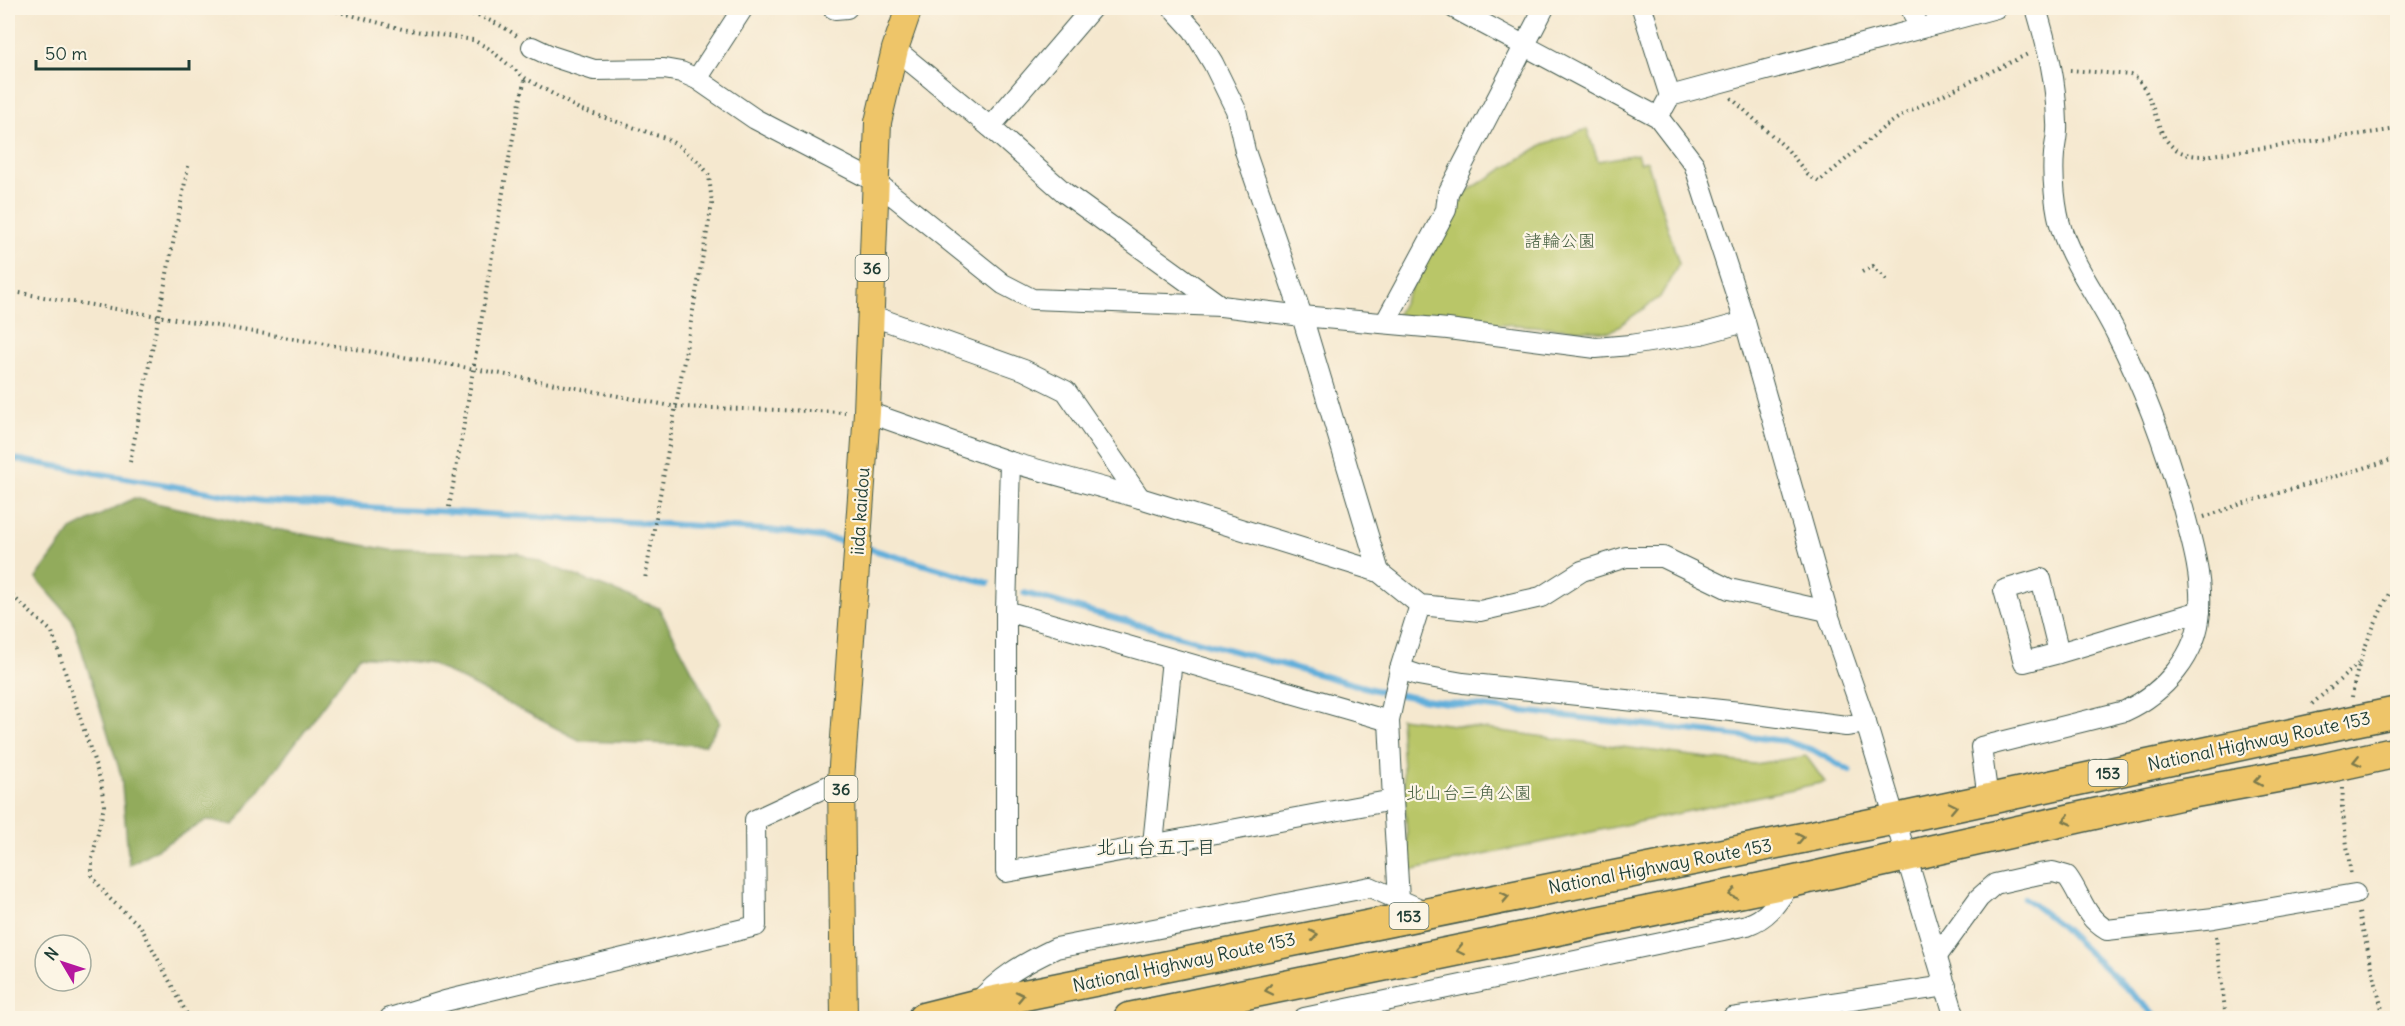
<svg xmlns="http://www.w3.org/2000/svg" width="2405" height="1026" viewBox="0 0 2405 1026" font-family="Delius,'Klee One',sans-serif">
<rect width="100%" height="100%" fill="#fcf5e5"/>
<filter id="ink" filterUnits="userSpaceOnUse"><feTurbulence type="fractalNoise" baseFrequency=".0167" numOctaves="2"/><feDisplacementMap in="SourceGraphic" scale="12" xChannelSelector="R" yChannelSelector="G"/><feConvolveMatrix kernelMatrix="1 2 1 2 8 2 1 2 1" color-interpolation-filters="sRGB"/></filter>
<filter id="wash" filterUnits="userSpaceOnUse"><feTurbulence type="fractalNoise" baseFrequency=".008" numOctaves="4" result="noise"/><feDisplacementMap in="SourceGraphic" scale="24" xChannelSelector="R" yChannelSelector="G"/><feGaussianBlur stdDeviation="1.35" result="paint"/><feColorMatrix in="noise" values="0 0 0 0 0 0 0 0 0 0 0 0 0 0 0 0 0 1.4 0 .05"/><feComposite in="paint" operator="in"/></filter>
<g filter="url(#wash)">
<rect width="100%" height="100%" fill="#f5e8cf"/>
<!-- green -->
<g fill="#b9c668" stroke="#6c824e" stroke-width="1.5">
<polygon points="1587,129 1598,161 1637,154 1640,163 1647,161 1679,264 1660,297 1610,332 1396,316 1459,196 1544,144"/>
<polygon points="1400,718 1754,764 1806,756 1825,782 1409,871"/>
</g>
<!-- forest -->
<polygon fill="#92ab5c" stroke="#587448" stroke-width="1.5" points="134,498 253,525 390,550 517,553 659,608 720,723 705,745 581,741 432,664 360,656 234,825 207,820 129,865 121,775 72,619 36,578 71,530"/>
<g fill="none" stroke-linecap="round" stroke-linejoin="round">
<!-- stream -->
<g stroke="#60aeda" stroke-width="6">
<polyline points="8,458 261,501 769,530 833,539 853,544"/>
<polyline points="863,547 988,583"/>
<polyline points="1024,593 1375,690 1432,701 1785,741 1813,750 1850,771"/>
<polyline points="2025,898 2062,927 2158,1018"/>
</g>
</g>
</g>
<g filter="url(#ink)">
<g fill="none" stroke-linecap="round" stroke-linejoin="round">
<defs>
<g id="minor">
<polyline points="833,8 835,9 847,8"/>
<polyline points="1173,8 1193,30 1213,63 1236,110 1245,151 1302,316 1379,572"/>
<polyline points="1454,8 1658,117 1694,164 1745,322 1827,611 1866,723 1955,1018"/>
<polyline points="1642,8 1670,96 1664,107"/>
<polyline points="1911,8 1919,28"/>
<polyline points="532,47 551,56 594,70 664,69 681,72 697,79 755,119 876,182 1003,284 1032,299 1221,306 1302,316 1448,329 1596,348 1630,345 1701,334 1745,322"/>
<polyline points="895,49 990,127 1065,193 1221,306"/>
<polyline points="697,79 743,8"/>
<polyline points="1670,96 1996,8"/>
<polyline points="990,127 1092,8"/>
<polyline points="870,315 1024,370 1066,391 1140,498"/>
<polyline points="1385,323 1446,210 1448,193 1544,8"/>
<polyline points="867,412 1010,462 1140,498 1379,572 1420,605 1480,611 1541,597 1582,571 1626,557 1663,557 1729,589 1827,611"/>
<polyline points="1010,462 1006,611 1006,872 1393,800 1389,721 1400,669 1420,605"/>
<polyline points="1006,611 1389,721"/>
<polyline points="2059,653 2041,579 2004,590 2024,662 2059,653 2200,611"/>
<polyline points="1400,669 1418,675 1463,683 1740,712 1846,726 1866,723"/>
<path d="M 1988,799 L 1981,747 L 2125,711 C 2164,693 2198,655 2200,610 C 2202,575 2192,542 2183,508 C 2166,449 2145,390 2117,335 C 2100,300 2075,268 2062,231 C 2055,210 2052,176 2054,154 C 2055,144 2058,133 2057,123 C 2056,79 2048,49 2036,8"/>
<polyline points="1393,800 1399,899"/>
<polyline points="1153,844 1172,659"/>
<path d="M 1937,956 L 1979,898 L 1995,884 L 2039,874 L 2053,872 L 2067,876 C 2082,896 2083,916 2107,930 L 2214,918 L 2355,894"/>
<path d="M 975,1005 C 1001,976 1021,965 1056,948 L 1370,887 L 1427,912"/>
<polyline points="390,1018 445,1001 756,926 755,820 841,780"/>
<path d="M 1304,1018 L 1747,925 C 1770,917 1778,901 1791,882"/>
<polyline points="1732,1018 1946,986"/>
</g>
<polyline id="major" points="844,1018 841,780 867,412 878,122 895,49 909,8"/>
<g id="highway">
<polyline points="923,1018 975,1005 1896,819 2320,728"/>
<polyline points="1129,1018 1791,882 2179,795 2316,770"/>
</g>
</defs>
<!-- minor casing -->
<use href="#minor" stroke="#3f574b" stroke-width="22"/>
<!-- major casing -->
<use href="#major" stroke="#3f574b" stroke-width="28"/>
<!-- highway casing -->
<use href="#highway" stroke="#3f574b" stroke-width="33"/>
<!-- path -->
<g stroke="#3f574b" stroke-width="4" stroke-dasharray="1.5 4.5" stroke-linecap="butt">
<polyline points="325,8 402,29 473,40 488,48 525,78 579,109 665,138 679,146 700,163 709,175 712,204 645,579"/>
<path d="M 449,8 C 474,14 495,20 517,36"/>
<path d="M 2070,70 L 2130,75 L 2137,78 C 2164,110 2150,156 2204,156 L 2398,129"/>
<polyline points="1731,98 1787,149 1808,175 1819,182 1883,128 1907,112 2030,53"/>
<polyline points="1862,272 1873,266 1887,281"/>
<polyline points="8,291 475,369 677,407 845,412"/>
<polyline points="130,462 189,162"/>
<path d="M 449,507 C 476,365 495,220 525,78"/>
<polyline points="2204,517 2241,504 2398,458"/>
<polyline points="8,592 52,632 101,782 104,806 92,859 92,876 108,897 141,927 189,1018"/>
<path d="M 2352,697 C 2358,653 2379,615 2398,575"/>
<polyline points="2312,704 2358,664"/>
<polyline points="2343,788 2342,807 2351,876"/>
<polyline points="2359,913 2384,1018"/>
<polyline points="2216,936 2226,1018"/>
</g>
<!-- minor -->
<use href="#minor" stroke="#fff" stroke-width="20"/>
<!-- major -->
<use href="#major" stroke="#eec569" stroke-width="26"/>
<!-- highway -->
<use href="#highway" stroke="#eec569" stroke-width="30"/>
<defs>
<g id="highway-bridge">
<polyline points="2320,728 2398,712"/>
<polyline points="2316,770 2398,752"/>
</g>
</defs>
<!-- highway-bridge casing -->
<use href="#highway-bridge" stroke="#3f574b" stroke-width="33" stroke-linecap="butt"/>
<!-- highway-bridge -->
<use href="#highway-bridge" stroke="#eec569" stroke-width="30"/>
</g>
<!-- one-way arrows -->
<defs><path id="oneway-chevron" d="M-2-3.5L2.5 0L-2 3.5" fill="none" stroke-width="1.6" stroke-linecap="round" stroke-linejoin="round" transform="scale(1.5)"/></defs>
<g stroke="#7c7a4c">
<use href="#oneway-chevron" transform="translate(2357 761) rotate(167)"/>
<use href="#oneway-chevron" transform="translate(2258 781) rotate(170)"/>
<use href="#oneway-chevron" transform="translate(1953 807) rotate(-12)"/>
<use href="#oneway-chevron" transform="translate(2067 820) rotate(167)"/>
<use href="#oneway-chevron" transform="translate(1800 838) rotate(-11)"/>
<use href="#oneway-chevron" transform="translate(1733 894) rotate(168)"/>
<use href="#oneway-chevron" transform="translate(1505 897) rotate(-11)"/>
<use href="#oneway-chevron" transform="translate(1314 935) rotate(-12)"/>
<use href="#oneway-chevron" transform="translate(1460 950) rotate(168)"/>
<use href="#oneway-chevron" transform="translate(1269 990) rotate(168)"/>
<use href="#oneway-chevron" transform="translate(1020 996) rotate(-12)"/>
</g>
</g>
<g text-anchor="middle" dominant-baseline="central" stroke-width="4.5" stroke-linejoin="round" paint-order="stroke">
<!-- shield labels -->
<g fill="#fcf5e5" stroke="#617469" stroke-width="1.5">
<rect x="855.5" y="255" width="33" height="26" rx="4.5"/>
<rect x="2088.5" y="760" width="39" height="26" rx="4.5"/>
<rect x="824.5" y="776" width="33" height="26" rx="4.5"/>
<rect x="1389.5" y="903" width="39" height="26" rx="4.5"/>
</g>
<g font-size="16" font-weight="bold" fill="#1f3d34">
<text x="872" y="268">36</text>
<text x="2108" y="773">153</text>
<text x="841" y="789">36</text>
<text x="1409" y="916">153</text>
</g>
<!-- park labels -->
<g font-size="18" fill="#465f41" stroke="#fcf5e5">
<text x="1560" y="240">諸輪公園</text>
<text x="1469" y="792">北山台三角公園</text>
</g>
<!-- street labels -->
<g font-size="18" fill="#1f3d34" stroke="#fcf5e5">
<text transform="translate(860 511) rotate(-86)">iida kaidou</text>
<text transform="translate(2259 741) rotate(-12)">National Highway Route 153</text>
<text transform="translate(1660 866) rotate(-11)">National Highway Route 153</text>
<text transform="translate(1184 962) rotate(-12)">National Highway Route 153</text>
</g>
<!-- neighbourhood labels -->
<g font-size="20" fill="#1f3d34" stroke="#fcf5e5">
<text x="1156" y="846">北山台五丁目</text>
</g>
</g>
<!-- margin -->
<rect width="2405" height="1026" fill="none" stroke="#fcf5e5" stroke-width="30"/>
<!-- north arrow -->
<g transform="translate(63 963) rotate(309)"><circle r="28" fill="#fcf5e5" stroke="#a4ab9e" stroke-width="1.5"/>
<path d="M0-4.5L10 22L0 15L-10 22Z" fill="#b5179e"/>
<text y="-9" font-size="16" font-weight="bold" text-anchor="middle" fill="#1f3d34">N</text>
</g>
<!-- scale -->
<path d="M36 60v9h153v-9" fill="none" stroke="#1f3d34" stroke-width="3"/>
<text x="45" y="60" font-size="18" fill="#1f3d34" stroke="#fcf5e5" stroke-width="4.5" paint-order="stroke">50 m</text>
</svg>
